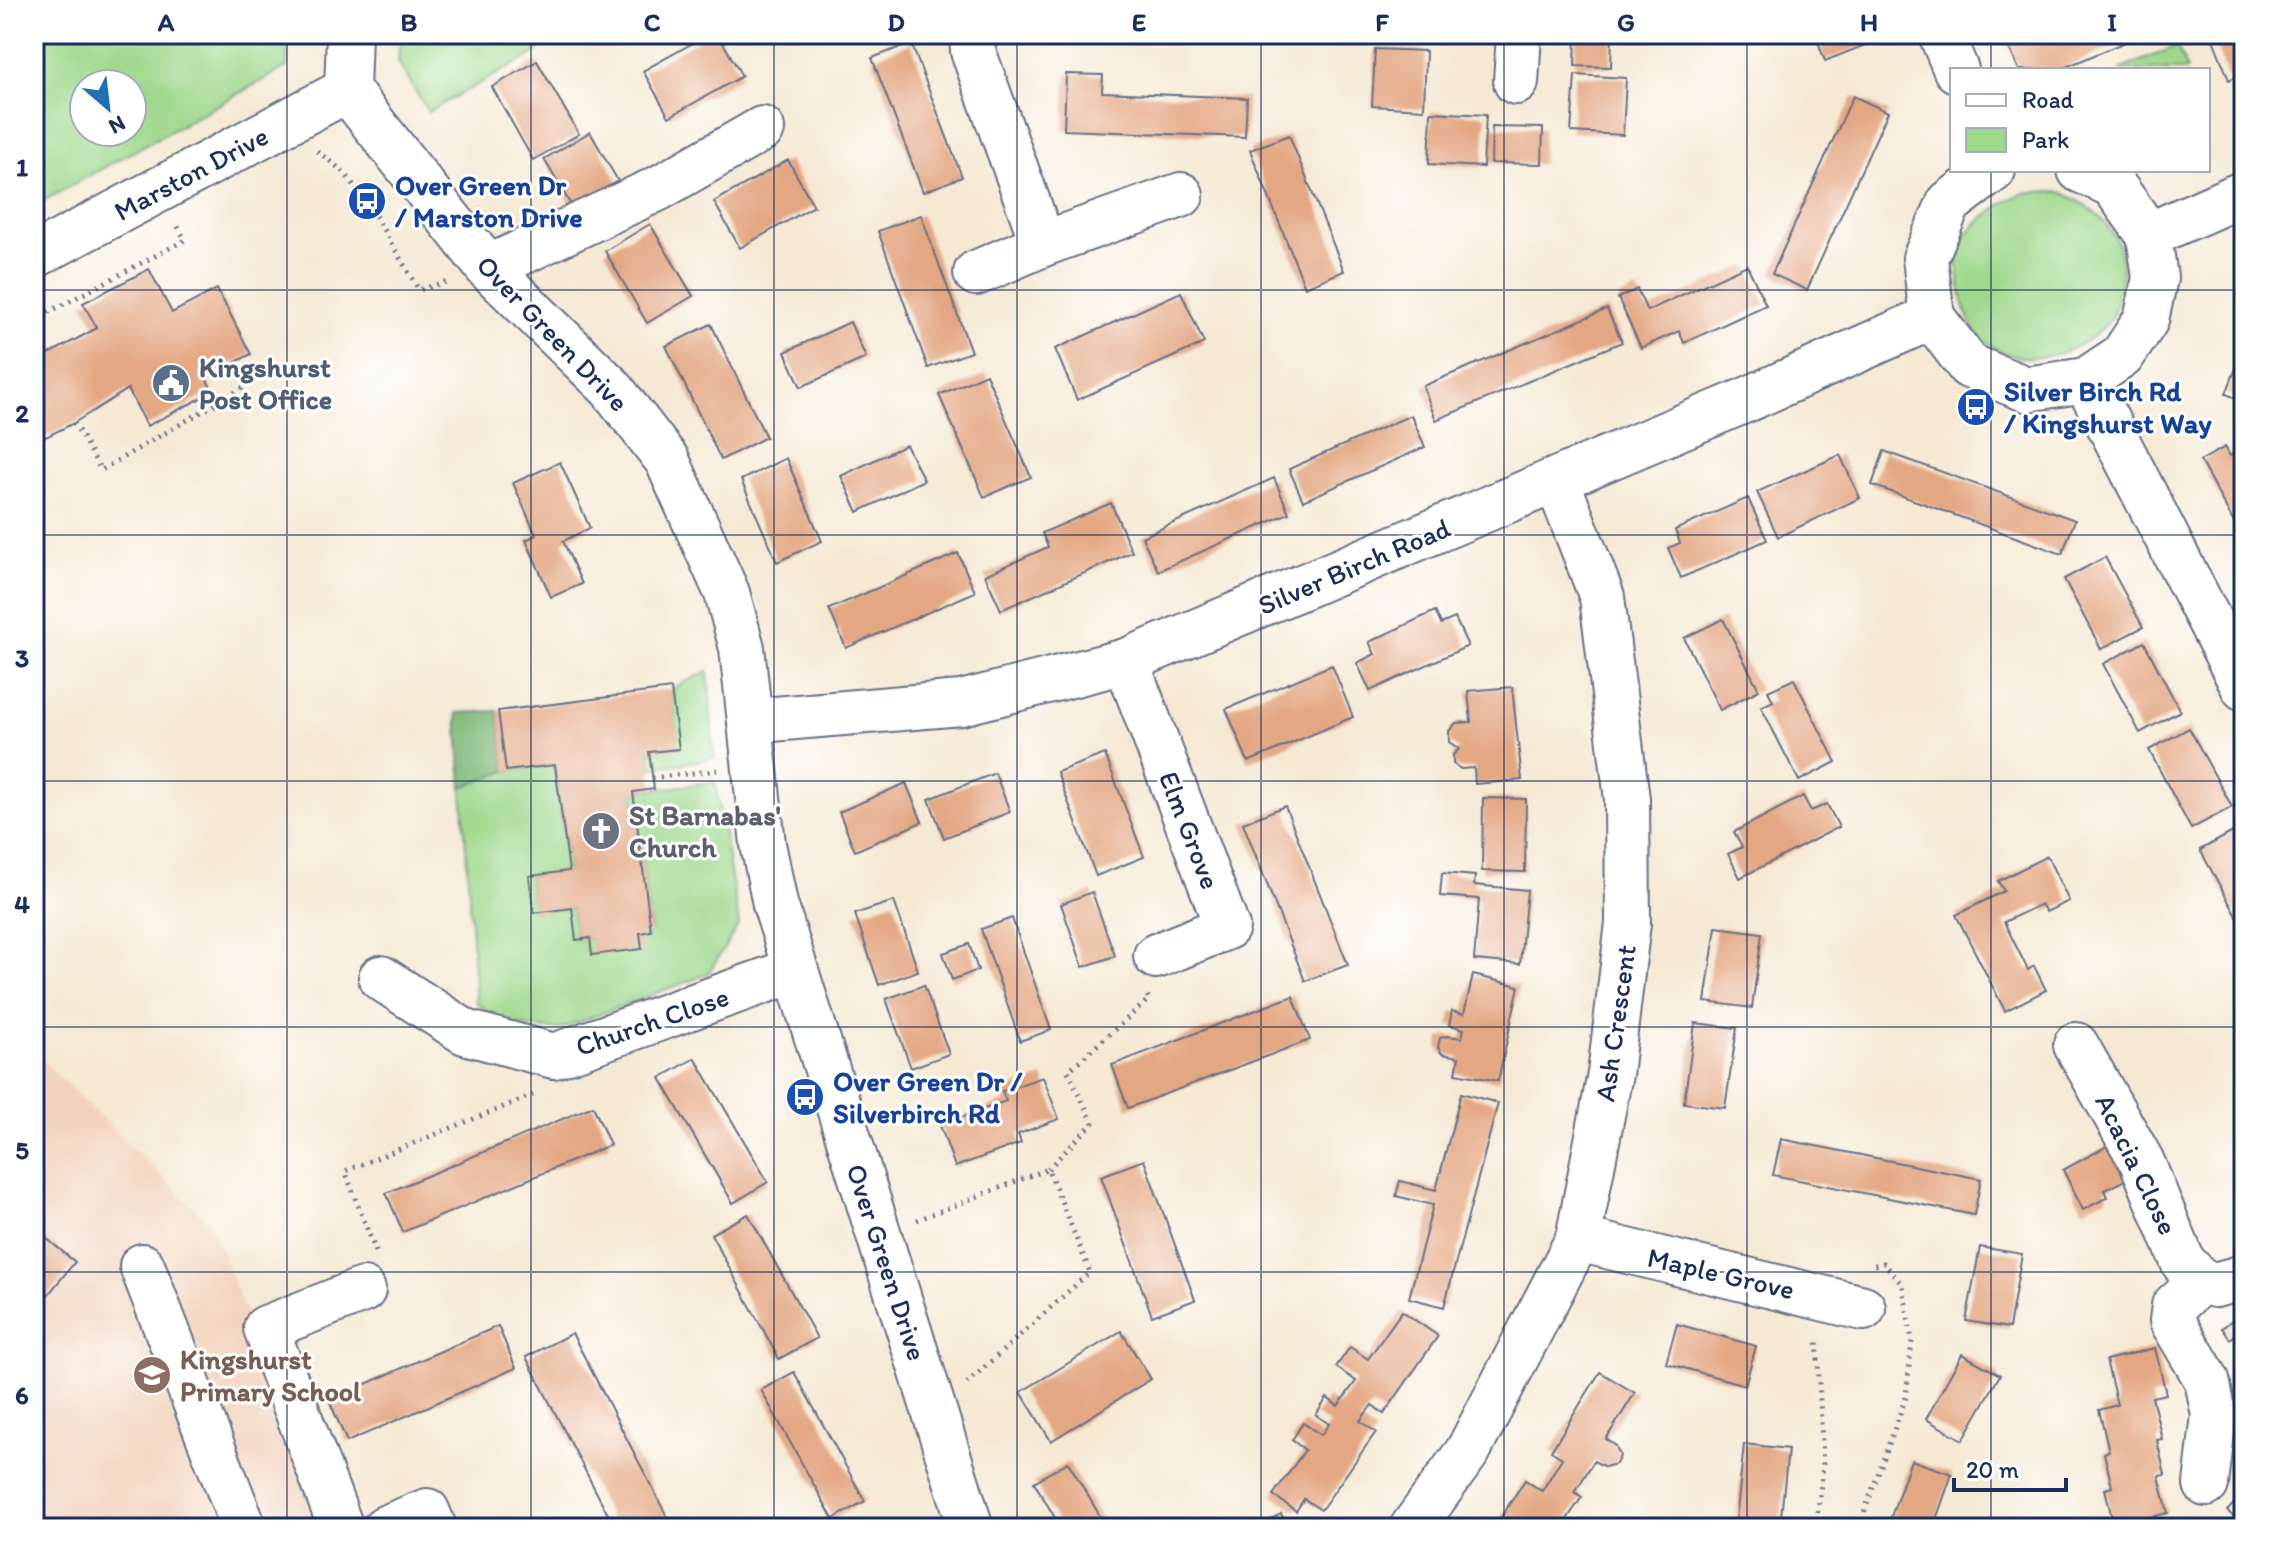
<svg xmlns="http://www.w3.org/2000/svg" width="2278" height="1562" viewBox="0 0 2278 1562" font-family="Itim,sans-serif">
<rect width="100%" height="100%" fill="#fff"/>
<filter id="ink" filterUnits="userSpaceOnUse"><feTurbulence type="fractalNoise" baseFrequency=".0125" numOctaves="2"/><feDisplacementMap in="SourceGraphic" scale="16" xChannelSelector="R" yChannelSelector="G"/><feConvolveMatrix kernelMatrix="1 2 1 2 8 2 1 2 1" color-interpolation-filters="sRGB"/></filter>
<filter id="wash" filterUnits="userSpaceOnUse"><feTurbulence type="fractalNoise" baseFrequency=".006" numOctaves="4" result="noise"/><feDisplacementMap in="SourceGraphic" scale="32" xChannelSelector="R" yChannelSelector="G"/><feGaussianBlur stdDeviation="1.8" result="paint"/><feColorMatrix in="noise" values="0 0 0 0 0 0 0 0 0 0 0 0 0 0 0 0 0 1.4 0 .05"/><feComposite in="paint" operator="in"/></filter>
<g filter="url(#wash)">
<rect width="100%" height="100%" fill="#f5e9d4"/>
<!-- built -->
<polygon fill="#f2d4be" points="34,1052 210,1223 330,1528 34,1528"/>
<!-- green -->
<g fill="#9ed88b" stroke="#5c8474" stroke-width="2" fill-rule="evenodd">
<path d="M 34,34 L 288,34 L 287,67 L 34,206 ZM 132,84 L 132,132 L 84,132 L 84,84 Z"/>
<polygon points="400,34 544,34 539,51 428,112 398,62"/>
<polygon points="2177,46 2187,70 2119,70"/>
<path d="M 2061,192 C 2107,212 2133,247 2118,297 C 2116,304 2114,314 2110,320 C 2072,366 1990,377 1966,312 C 1962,301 1956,263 1958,252 C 1963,228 2003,200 2025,193 C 2035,190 2050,192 2061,192 Z"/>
<polygon points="708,671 714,758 651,768 649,752 678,748 671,689"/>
<path d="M 555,765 L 569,871 L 529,876 L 534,912 L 572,908 L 576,940 L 651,930 L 633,792 L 715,782 L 739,924 L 708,974 L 560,1029 C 530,1030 499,1024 476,1002 L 462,787 L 506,771 Z"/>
</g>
<!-- forest -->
<polygon fill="#7eb877" stroke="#4c746a" stroke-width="2" points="498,711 506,771 462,787 457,713"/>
<g id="blocks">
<!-- building -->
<g fill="#e4a783">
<polygon points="709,34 718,34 742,76 669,117 643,71"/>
<polygon points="1576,34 1612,34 1611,67 1575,66"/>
<polygon points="1815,34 1876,34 1878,40 1825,61"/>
<polygon points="2003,34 2144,34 2059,70 2019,70"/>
<polygon points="2211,34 2244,34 2244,73 2229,80"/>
<polygon points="911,43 962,177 923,192 872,58"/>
<polygon points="1375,49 1426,51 1424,109 1372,106"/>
<polygon points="537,61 579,134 533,160 492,87"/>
<polygon points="1066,74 1103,75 1102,92 1247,98 1245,137 1064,130"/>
<polygon points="1575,75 1626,78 1623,135 1571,132"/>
<polygon points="1853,96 1888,112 1807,290 1772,274"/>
<polygon points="1431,112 1486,115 1483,167 1429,164"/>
<polygon points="1492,127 1543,128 1542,164 1491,163"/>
<polygon points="590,132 618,181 572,207 544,159"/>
<polygon points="1289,135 1344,271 1305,287 1250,150"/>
<polygon points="788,160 814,206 740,248 714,202"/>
<polygon points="921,215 971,352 928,368 878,231"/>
<polygon points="650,224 693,296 647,323 605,251"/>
<polygon points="1747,265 1766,305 1684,343 1679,331 1641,348 1618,298 1637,289 1647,311"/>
<polygon points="149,269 172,313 217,289 251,354 206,378 213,392 147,426 128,389 74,423 34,443 34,362 97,328 83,303"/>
<polygon points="1181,292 1204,343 1077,400 1055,349"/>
<polygon points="1607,309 1622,342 1436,420 1423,386"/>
<polygon points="850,322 866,358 801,387 785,352"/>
<polygon points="711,324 766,437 721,460 666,346"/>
<polygon points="2244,347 2244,416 2236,413 2241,400 2226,394"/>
<polygon points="986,374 1031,477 984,497 939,395"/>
<polygon points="1411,415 1425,447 1303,501 1289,469"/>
<polygon points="906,445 924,480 858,512 841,476"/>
<polygon points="2225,447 2230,456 2244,449 2244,541 2200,461"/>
<polygon points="1884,451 2075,520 2062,554 1872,485"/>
<polygon points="1840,455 1860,498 1778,537 1757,492"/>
<polygon points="786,458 822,541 777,562 741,480"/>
<polygon points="560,462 590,528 563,541 582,584 551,597 526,540 536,535 513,483"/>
<polygon points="1274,478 1289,513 1158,571 1142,537"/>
<polygon points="1748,498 1767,540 1681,578 1668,548 1680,543 1675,530"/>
<polygon points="1111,503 1132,552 1001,610 985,575 1048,547 1042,533"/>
<polygon points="958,553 975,592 846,648 829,609"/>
<polygon points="2105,557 2143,627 2101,649 2064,579"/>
<polygon points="1435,611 1441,624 1455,618 1468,646 1370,691 1357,663 1375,654 1369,642"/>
<polygon points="1723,619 1759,690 1720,710 1684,638"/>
<polygon points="2144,642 2180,711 2140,733 2103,664"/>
<polygon points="1332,665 1353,717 1248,762 1226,709"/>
<polygon points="1794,679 1836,762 1799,781 1761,707 1773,701 1768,691"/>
<polygon points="1512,687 1522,780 1475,784 1474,768 1461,769 1453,764 1453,755 1459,749 1449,742 1449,731 1456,723 1471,722 1468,691"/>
<polygon points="671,689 679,749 649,752 654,789 633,792 651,931 640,933 642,949 592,955 590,938 576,940 572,908 534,913 529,876 569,871 555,765 506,771 498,711"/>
<polygon points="2189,728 2232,807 2191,829 2149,750"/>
<polygon points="1105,754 1144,857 1096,876 1057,772"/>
<polygon points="995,773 1010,812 944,838 929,799"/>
<polygon points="906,783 922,822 855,851 839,812"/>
<polygon points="1803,796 1811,811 1827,804 1839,827 1740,878 1728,854 1742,847 1734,832"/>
<polygon points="1483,798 1526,799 1525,872 1482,871"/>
<polygon points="1285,806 1348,965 1305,981 1243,823"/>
<polygon points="2242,827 2244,920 2240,922 2200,850"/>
<polygon points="2047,856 2069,901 2046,912 2041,904 2004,922 2028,970 2034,966 2046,990 2005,1011 1956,915 2004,891 1998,881"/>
<polygon points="1442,873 1475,876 1474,885 1527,890 1520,964 1474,960 1479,899 1440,896"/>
<polygon points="1092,892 1115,956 1083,967 1061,904"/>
<polygon points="894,901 918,971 879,985 855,914"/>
<polygon points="1012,918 1051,1030 1020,1041 981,929"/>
<polygon points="1716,927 1762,933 1752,1008 1705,1002"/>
<polygon points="969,944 978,970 952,980 943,953"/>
<polygon points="1473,975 1519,986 1498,1081 1456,1073 1459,1057 1442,1054 1438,1047 1440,1038 1447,1036 1462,1038 1464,1029 1449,1025 1452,1011 1464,1014"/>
<polygon points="924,985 949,1054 911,1068 886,999"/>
<polygon points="1293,996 1310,1040 1128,1108 1112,1065"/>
<polygon points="1695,1023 1737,1028 1725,1108 1684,1103"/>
<polygon points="695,1058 768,1182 733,1203 660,1078"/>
<polygon points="1043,1077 1059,1119 1018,1134 1021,1143 955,1167 940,1125 1006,1101 1002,1091"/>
<polygon points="1461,1093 1498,1103 1444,1307 1409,1298 1433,1205 1396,1196 1400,1181 1436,1190"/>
<polygon points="593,1106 610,1145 403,1232 386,1193"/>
<polygon points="1781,1139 1981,1179 1974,1215 1773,1175"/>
<polygon points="2109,1145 2127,1179 2105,1190 2108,1197 2083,1210 2063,1170"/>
<polygon points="1144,1160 1195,1300 1152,1316 1101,1176"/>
<polygon points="748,1214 817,1338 779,1359 711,1234"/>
<polygon points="34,1228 75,1262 34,1312"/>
<polygon points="1980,1247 2022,1254 2009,1328 1966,1321"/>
<polygon points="1402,1311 1438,1336 1384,1414 1372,1405 1360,1421 1376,1432 1321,1510 1304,1499 1296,1511 1273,1495 1305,1450 1292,1440 1303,1423 1321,1435 1329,1424 1316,1415 1327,1398 1338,1406 1356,1381 1336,1367 1350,1347 1368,1359"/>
<polygon points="2244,1311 2244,1328 2230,1339 2222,1328"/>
<polygon points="1677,1324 1756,1346 1745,1385 1666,1363"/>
<polygon points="498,1326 516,1368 347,1442 329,1400"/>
<polygon points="1121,1331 1151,1379 1051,1441 1021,1392"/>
<polygon points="572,1333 673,1528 615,1528 526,1357"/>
<polygon points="2155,1348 2166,1394 2152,1397 2162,1439 2157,1440 2165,1475 2159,1476 2168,1513 2114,1526 2105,1489 2112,1487 2104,1453 2109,1451 2099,1410 2117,1405 2106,1360"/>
<polygon points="1962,1354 2000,1375 1963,1440 1926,1419"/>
<polygon points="794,1372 865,1501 833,1519 761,1390"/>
<polygon points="1600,1372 1635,1393 1606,1439 1616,1446 1620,1456 1616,1464 1605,1467 1594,1461 1575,1492 1582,1497 1561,1528 1494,1528 1525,1480 1542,1491 1562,1458 1551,1451"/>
<polygon points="1744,1444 1788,1449 1780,1526 1736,1521"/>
<polygon points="1911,1460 1952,1474 1933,1528 1887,1528"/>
<polygon points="1068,1462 1107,1528 1061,1528 1034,1482"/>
<polygon points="2244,1493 2244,1526 2227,1511"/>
<polygon points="1281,1514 1289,1528 1258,1528"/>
</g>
</g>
</g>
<g filter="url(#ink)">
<use href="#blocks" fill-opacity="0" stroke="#677087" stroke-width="2"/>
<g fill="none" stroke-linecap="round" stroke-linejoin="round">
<defs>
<g id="minor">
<polyline points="349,34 347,90 488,268 611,388 667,460 727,593 742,648 763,844 775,904 971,1528"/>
<polyline points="972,34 973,51 1043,244"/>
<polyline points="1941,34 1956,70"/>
<polyline points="1516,82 1519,34"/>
<polyline points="1993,170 1949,203 1925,258 1932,317 1969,366 2026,389 2086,380 2122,356 2146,320 2155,278 2149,235 2113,185 2080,170"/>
<polyline points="2149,235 2244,193"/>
<polyline points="34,256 347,90"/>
<polyline points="488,268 659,188 762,129"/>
<polyline points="976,273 1043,244 1181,195"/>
<polyline points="2086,380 2244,688"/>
<polyline points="1126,661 1227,927 1156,956"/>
<polyline points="750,721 961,703 1126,661 1746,400 1932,317"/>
<polyline points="381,978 465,1032 554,1056 795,970"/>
<polyline points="2076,1045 2142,1162 2183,1262 2201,1281"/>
<polyline points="1578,1239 1863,1308"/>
<polyline points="142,1266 244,1528"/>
<polyline points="2206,1484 2214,1415 2207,1380 2172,1321 2174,1306 2201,1281 2215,1285 2244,1277"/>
<polyline points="341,1528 266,1328 363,1290"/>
<polyline points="385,1528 427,1511 434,1528"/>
<polyline points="1412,1528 1468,1451 1578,1239 1610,1074 1628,923 1627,799 1602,597 1557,481"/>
</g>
</defs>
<!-- minor casing -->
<use href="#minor" stroke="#677087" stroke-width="48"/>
<!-- path -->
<g stroke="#677087" stroke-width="5" stroke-dasharray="2 6" stroke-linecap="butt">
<polyline points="317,151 344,172 374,214 419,290 450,281"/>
<polyline points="34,320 185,240 177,225"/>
<polyline points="34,355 37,361"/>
<polyline points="74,423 101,470 248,385"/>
<polyline points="652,778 717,770"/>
<polyline points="1048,1169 1093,1123 1068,1071 1149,999 1147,995"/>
<polyline points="917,1220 1048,1169 1090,1272 967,1383"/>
<polyline points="376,1252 345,1171 533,1095"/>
<polyline points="1816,1528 1823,1466 1817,1337"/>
<polyline points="1863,1528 1865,1510 1906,1397 1912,1341 1903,1286 1884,1263 1871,1266"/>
</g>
<!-- minor -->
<use href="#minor" stroke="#fff" stroke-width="44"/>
</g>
</g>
<!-- grid -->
<path fill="none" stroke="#1b2f5e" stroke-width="2" stroke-opacity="0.55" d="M 287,34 L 287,1528M 531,34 L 531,1528M 774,34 L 774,1528M 1017,34 L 1017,1528M 1261,34 L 1261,1528M 1504,34 L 1504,1528M 1747,34 L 1747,1528M 1991,34 L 1991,70M 1991,170 L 1991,1528M 34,290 L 2244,290M 34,535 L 2244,535M 34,781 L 2244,781M 34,1027 L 2244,1027M 34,1272 L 2244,1272"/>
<!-- icons -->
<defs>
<symbol id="bus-disc" viewBox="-11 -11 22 22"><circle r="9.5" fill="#1a4fb4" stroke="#fff"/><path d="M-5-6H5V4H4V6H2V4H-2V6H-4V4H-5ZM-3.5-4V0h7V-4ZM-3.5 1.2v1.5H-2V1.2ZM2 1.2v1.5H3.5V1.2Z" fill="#fff"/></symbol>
<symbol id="civic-disc" viewBox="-11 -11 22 22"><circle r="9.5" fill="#5c6f8a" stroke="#fff"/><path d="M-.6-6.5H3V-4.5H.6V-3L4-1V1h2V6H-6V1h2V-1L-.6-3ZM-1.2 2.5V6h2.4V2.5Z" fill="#fff"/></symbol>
<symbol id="church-disc" viewBox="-11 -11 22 22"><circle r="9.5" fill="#6b7280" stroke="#fff"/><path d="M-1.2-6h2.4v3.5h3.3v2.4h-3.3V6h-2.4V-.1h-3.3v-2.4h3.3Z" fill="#fff"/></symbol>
<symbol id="school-disc" viewBox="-11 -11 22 22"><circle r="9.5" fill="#8d6e63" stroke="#fff"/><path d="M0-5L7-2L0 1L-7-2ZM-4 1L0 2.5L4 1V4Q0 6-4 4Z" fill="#fff"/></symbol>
</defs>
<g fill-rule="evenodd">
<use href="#bus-disc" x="345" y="179" width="44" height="44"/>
<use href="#civic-disc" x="149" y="361" width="44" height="44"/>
<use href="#bus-disc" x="1954" y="385" width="44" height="44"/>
<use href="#church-disc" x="579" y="809" width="44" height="44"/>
<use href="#bus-disc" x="783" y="1075" width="44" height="44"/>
<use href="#school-disc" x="130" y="1353" width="44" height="44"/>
</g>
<g text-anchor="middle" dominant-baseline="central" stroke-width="6" stroke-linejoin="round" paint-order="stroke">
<!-- street labels -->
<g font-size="28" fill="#1b2f5e" stroke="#fff">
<text transform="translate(191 173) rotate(-28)">Marston Drive</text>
<text transform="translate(553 333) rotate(46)">Over Green Drive</text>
<text transform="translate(1354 566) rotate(-23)">Silver Birch Road</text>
<text transform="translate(1190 830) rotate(69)">Elm Grove</text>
<text transform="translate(652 1021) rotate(-19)">Church Close</text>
<text transform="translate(1615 1023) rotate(-82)">Ash Crescent</text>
<text transform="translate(2137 1164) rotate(64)">Acacia Close</text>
<text transform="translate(887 1262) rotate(72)">Over Green Drive</text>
<text transform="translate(1721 1273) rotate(13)">Maple Grove</text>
</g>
<!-- transit labels -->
<g font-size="28" font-weight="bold" fill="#164399" stroke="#fff" text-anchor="start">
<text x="395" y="185">Over Green Dr<tspan x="395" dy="32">/ Marston Drive</tspan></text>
<text x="2004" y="391">Silver Birch Rd<tspan x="2004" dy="32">/ Kingshurst Way</tspan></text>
<text x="833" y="1081">Over Green Dr /<tspan x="833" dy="32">Silverbirch Rd</tspan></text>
</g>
<!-- service labels -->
<g font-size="28" font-weight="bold" fill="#4e5e75" stroke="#fff" text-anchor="start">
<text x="199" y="367">Kingshurst<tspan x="199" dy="32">Post Office</tspan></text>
</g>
<!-- worship labels -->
<g font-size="28" font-weight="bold" fill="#5b616d" stroke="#fff" text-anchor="start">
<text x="629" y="815">St Barnabas'<tspan x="629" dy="32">Church</tspan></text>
</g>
<!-- education labels -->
<g font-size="28" font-weight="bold" fill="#785e54" stroke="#fff" text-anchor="start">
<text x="180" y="1359">Kingshurst<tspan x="180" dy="32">Primary School</tspan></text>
</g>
</g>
<!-- margin -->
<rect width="2278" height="1562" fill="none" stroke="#fff" stroke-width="88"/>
<!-- legend -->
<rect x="1950" y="68" width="260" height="104" fill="#ffffff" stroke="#a4acbf" stroke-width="2"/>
<rect x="1966" y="94" width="40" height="12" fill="#ffffff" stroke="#a4acbf" stroke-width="2"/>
<text x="2022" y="108" font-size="24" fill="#1b2f5e">Road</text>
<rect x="1966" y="128" width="40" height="24" fill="#9ed88b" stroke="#a4acbf" stroke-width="2"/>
<text x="2022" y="148" font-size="24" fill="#1b2f5e">Park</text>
<!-- north arrow -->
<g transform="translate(108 108) rotate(152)"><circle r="38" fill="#ffffff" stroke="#a4acbf" stroke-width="2"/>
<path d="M0-6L14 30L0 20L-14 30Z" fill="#1f6fb2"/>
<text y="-12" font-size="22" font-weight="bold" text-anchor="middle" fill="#1b2f5e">N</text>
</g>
<!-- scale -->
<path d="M1954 1478v12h112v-12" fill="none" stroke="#1b2f5e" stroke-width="4"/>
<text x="1966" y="1478" font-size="24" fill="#1b2f5e" stroke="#ffffff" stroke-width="6" paint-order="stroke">20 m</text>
<rect x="44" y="44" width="2190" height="1474" fill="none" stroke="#1b2f5e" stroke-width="3"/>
<g font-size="26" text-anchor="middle" font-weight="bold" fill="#1b2f5e">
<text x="166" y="31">A</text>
<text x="409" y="31">B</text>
<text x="652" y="31">C</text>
<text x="896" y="31">D</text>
<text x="1139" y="31">E</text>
<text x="1382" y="31">F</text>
<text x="1626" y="31">G</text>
<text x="1869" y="31">H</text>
<text x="2112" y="31">I</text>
<text x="22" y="176">1</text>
<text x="22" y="422">2</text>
<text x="22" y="667">3</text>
<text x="22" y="913">4</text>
<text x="22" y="1159">5</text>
<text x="22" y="1404">6</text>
</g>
</svg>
